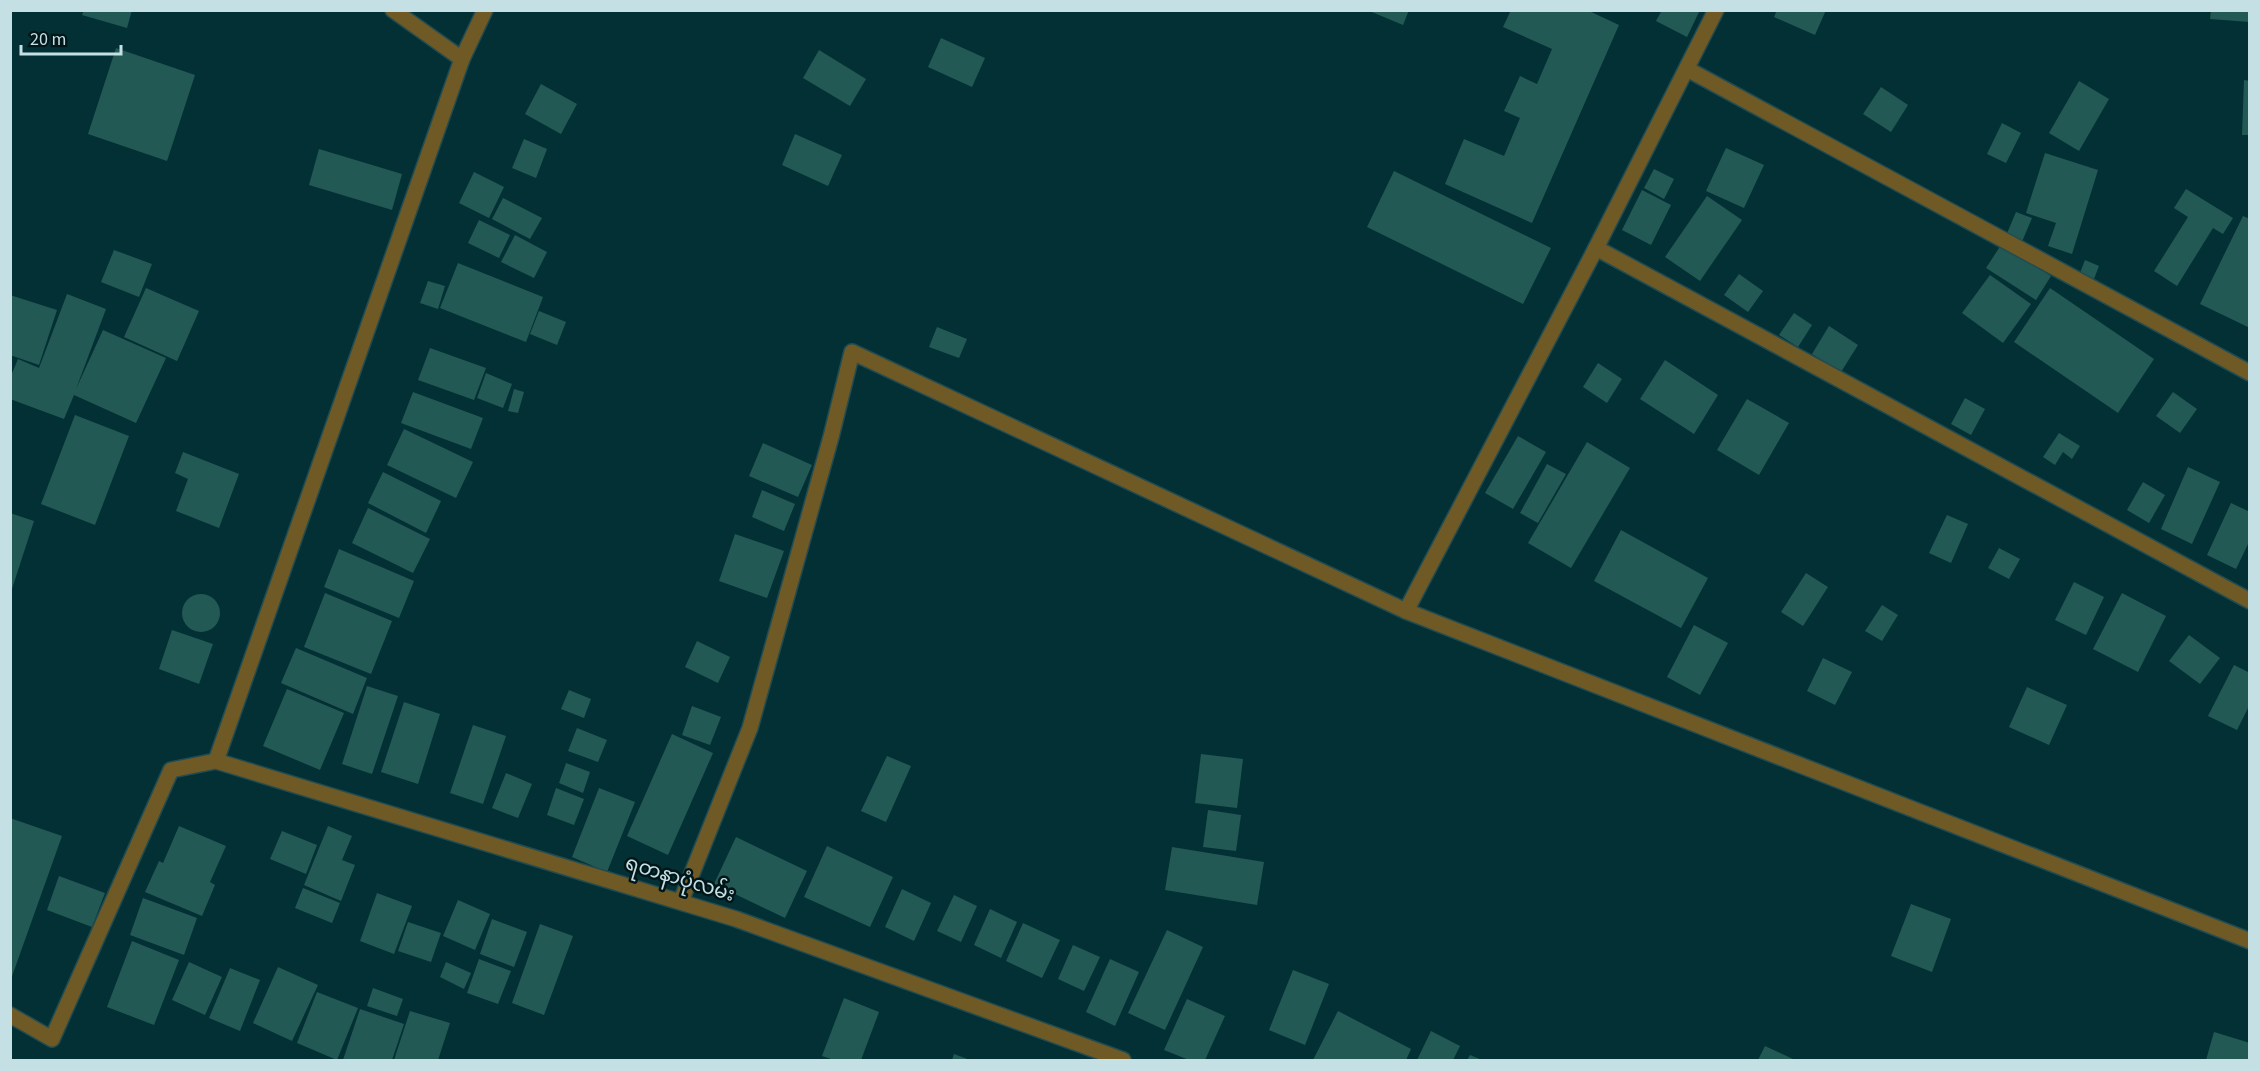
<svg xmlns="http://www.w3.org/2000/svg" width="2260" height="1071" viewBox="0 0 2260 1071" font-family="'Source Sans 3','Noto Sans Myanmar',sans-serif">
<rect width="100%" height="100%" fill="#033035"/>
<!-- building -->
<g fill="#225954">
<polygon points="84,10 132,10 127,28 82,15"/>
<polygon points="1367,10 1409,10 1403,25"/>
<polygon points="1511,10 1587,10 1619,25 1532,223 1445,184 1464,139 1504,156 1520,118 1504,111 1520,76 1537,84 1552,49 1503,27"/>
<polygon points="1662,10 1700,10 1687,37 1656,21"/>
<polygon points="1777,10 1826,10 1815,35 1774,17"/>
<polygon points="2211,10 2250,10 2250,22 2210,19"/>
<polygon points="941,38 985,58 972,87 928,67"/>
<polygon points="116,48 195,75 167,161 88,134"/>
<polygon points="819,50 866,79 850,106 803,78"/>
<polygon points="2244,80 2250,81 2250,135 2242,135"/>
<polygon points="2079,81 2109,99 2079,151 2049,133"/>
<polygon points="541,84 577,104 561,134 525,114"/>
<polygon points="1881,87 1908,105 1891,132 1863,114"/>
<polygon points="2002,123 2021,133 2006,163 1987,154"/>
<polygon points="795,134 842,155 828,186 782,165"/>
<polygon points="524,139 547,149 536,178 512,168"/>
<polygon points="1726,148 1764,165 1744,208 1706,191"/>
<polygon points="319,149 402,174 392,210 309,185"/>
<polygon points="2045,153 2098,170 2072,254 2048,246 2056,223 2026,213"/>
<polygon points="1654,169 1674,179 1664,199 1644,188"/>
<polygon points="1394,171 1551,248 1523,304 1367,227"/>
<polygon points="474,172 504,187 489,218 459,203"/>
<polygon points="2186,189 2233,218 2223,234 2213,228 2177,286 2154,271 2188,217 2174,208"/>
<polygon points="1642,190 1671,205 1651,245 1622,230"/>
<polygon points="1707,196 1742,220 1700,281 1665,257"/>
<polygon points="503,198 542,218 530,239 492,219"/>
<polygon points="2016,212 2032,218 2021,244 2005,238"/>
<polygon points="2243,216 2250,219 2250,328 2200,304"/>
<polygon points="479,220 510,235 499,258 468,243"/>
<polygon points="515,235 547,252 534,278 501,262"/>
<polygon points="2001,245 2051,276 2036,300 1986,268"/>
<polygon points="114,250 152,264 139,297 101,282"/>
<polygon points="2085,260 2099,266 2092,284 2078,278"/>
<polygon points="458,263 543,297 526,342 440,308"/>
<polygon points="1739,274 1763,291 1748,312 1724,295"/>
<polygon points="1990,275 2031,304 2003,343 1962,313"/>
<polygon points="428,281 445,286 438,309 420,303"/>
<polygon points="146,288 199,311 177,361 124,337"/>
<polygon points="2050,288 2154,359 2118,413 2014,342"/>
<polygon points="67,294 106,309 76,389 103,330 166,358 136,423 74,395 64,419 10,399 10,378 18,359 39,368"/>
<polygon points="10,295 57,310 39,365 10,355"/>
<polygon points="539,311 566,322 557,345 530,334"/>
<polygon points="1794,313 1812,325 1798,347 1779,335"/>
<polygon points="1829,326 1858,345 1841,372 1812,354"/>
<polygon points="937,327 967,339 959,358 929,347"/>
<polygon points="430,348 486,368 474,400 418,380"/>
<polygon points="1665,360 1718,395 1694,434 1640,399"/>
<polygon points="1598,363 1622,379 1607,403 1583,387"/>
<polygon points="486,373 512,384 503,408 477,398"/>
<polygon points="514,389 524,392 518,413 508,411"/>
<polygon points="413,392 483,418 471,449 401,423"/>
<polygon points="2173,392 2197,409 2180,433 2156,416"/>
<polygon points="1965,398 1985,409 1971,435 1951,424"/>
<polygon points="1747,399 1789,423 1759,475 1717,450"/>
<polygon points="75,415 129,436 95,525 41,504"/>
<polygon points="404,429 473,462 456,498 387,465"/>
<polygon points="2059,433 2080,446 2072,459 2063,452 2055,465 2043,457"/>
<polygon points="1518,436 1546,452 1513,509 1485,493"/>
<polygon points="1587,442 1630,468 1571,568 1528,543"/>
<polygon points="763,443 812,465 798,497 749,476"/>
<polygon points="183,452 239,474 219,528 176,511 188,479 175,473"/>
<polygon points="1547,464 1566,474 1538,523 1520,513"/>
<polygon points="2188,467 2220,482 2192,544 2161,529"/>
<polygon points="383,472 441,501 426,533 368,503"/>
<polygon points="2143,482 2165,495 2149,523 2127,510"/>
<polygon points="762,490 795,504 784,531 752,517"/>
<polygon points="2231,503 2250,512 2250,540 2236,569 2207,555"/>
<polygon points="368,508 430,539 413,573 352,543"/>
<polygon points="10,513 34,521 11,592 10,592"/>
<polygon points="1947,515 1968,524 1951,563 1929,553"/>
<polygon points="1621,530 1708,578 1681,628 1594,581"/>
<polygon points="735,534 784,551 767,598 719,581"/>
<polygon points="1999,548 2020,559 2009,579 1988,568"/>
<polygon points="339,549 414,581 399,618 324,587"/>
<polygon points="1806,573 1828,587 1803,626 1781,612"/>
<polygon points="2074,582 2104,597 2086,635 2055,620"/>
<polygon points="325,593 392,621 371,674 304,647"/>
<polygon points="2122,593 2166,616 2138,672 2093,649"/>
<circle cx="201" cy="613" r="19"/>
<polygon points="1882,605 1898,615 1882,641 1865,631"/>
<polygon points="1694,625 1728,643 1700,695 1667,677"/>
<polygon points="172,630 213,644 199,684 159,669"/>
<polygon points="2189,635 2220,658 2200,684 2169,661"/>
<polygon points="697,641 730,657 718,683 685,667"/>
<polygon points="296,648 367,678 353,714 281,683"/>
<polygon points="1823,658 1852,672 1835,705 1807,691"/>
<polygon points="2234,665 2250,673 2250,704 2237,730 2208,716"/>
<polygon points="367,686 398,696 372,774 342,764"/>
<polygon points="2027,687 2067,705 2049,745 2009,727"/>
<polygon points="287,689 344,713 320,770 263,746"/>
<polygon points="569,690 591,699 584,718 561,709"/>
<polygon points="404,702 440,714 418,784 381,772"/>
<polygon points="692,706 721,717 710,745 682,735"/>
<polygon points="473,725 506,736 483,804 450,793"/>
<polygon points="577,728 607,740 598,762 568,751"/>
<polygon points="672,734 713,753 668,855 627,836"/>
<polygon points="1201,754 1243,759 1237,808 1195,803"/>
<polygon points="887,756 911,766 886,822 861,811"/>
<polygon points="566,763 590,772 583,793 559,783"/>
<polygon points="506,773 532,784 518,818 492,808"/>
<polygon points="556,788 584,799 574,825 547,815"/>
<polygon points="599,788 635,802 607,872 572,857"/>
<polygon points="1208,810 1241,815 1236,851 1203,847"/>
<polygon points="10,818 62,836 11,979 10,979"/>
<polygon points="179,826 226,846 210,882 215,885 202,916 145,892 159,861 163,863"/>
<polygon points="328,826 352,836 342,860 355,865 341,901 304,885"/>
<polygon points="282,831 317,845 306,874 270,859"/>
<polygon points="736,837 807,871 785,918 714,884"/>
<polygon points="827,846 893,877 870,927 804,897"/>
<polygon points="1172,847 1264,862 1257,905 1165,890"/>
<polygon points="59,876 105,893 92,927 47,910"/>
<polygon points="303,888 340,903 332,923 295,908"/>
<polygon points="902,889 931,903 914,941 885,927"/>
<polygon points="377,893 412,906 394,954 360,941"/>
<polygon points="954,895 977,906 961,942 937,931"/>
<polygon points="143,898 197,918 184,955 130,935"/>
<polygon points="458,900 490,914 475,950 443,936"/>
<polygon points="1911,904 1951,919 1932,972 1891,956"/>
<polygon points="990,909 1017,922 1001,958 974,945"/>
<polygon points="492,919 527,932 514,967 480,954"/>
<polygon points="408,922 441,933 431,962 398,951"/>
<polygon points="1023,923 1060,940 1042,978 1006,961"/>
<polygon points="540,924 573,936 544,1015 512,1003"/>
<polygon points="1167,930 1203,947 1165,1030 1128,1013"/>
<polygon points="132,941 179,960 154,1025 107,1007"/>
<polygon points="1073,945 1100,957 1084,991 1058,979"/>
<polygon points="479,959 511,971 498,1004 467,993"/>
<polygon points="1110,959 1139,972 1115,1026 1086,1012"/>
<polygon points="189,962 222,977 205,1015 172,1000"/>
<polygon points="446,962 471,973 464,989 440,977"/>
<polygon points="278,967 318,985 292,1041 253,1023"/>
<polygon points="230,968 260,980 240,1031 209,1018"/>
<polygon points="1293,970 1329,984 1305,1045 1269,1030"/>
<polygon points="373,988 403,999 397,1016 367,1006"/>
<polygon points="317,992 358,1008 337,1060 297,1043"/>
<polygon points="844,998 879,1012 861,1060 834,1060 822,1056"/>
<polygon points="1187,999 1225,1016 1205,1060 1189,1060 1164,1050"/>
<polygon points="360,1009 404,1024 392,1060 343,1060"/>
<polygon points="410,1011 450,1023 438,1060 394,1060"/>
<polygon points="1338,1011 1411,1049 1406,1060 1313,1060"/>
<polygon points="1431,1031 1460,1046 1453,1060 1417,1060"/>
<polygon points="2214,1032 2250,1043 2249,1060 2206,1060"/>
<polygon points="1765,1046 1795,1060 1758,1060"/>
<polygon points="954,1054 970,1060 952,1060"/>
<polygon points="1470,1055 1482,1060 1467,1060"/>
</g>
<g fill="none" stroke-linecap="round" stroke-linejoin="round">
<defs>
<g id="minor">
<polyline points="393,10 462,59"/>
<polyline points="1687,69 2250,373"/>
<polyline points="1596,248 2250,601"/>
<polyline points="1406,611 1596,248 1716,10"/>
<polyline points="216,761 462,59 485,10"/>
<polyline points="681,901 750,728 831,437 852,352 1406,611 2250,941"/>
<polyline points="10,1015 52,1039 171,770 216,761 736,919 1123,1060"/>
</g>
</defs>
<!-- minor casing -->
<use href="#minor" stroke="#224c51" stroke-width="18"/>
<!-- minor -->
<use href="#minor" stroke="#6f5a25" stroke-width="15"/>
</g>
<g text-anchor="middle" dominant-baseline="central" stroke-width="5" stroke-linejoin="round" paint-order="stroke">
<!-- street labels -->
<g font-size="20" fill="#c5e0e4" stroke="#011619">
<text transform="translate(680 879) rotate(17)">ရတနာပုံလမ်း</text>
</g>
</g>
<!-- border -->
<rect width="2260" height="1071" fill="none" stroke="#c5e0e4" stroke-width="24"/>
<!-- scale -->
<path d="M21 45v9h100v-9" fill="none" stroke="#c5e0e4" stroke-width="3"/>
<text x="30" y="45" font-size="18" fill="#c5e0e4" stroke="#011619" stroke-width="4.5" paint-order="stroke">20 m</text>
</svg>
